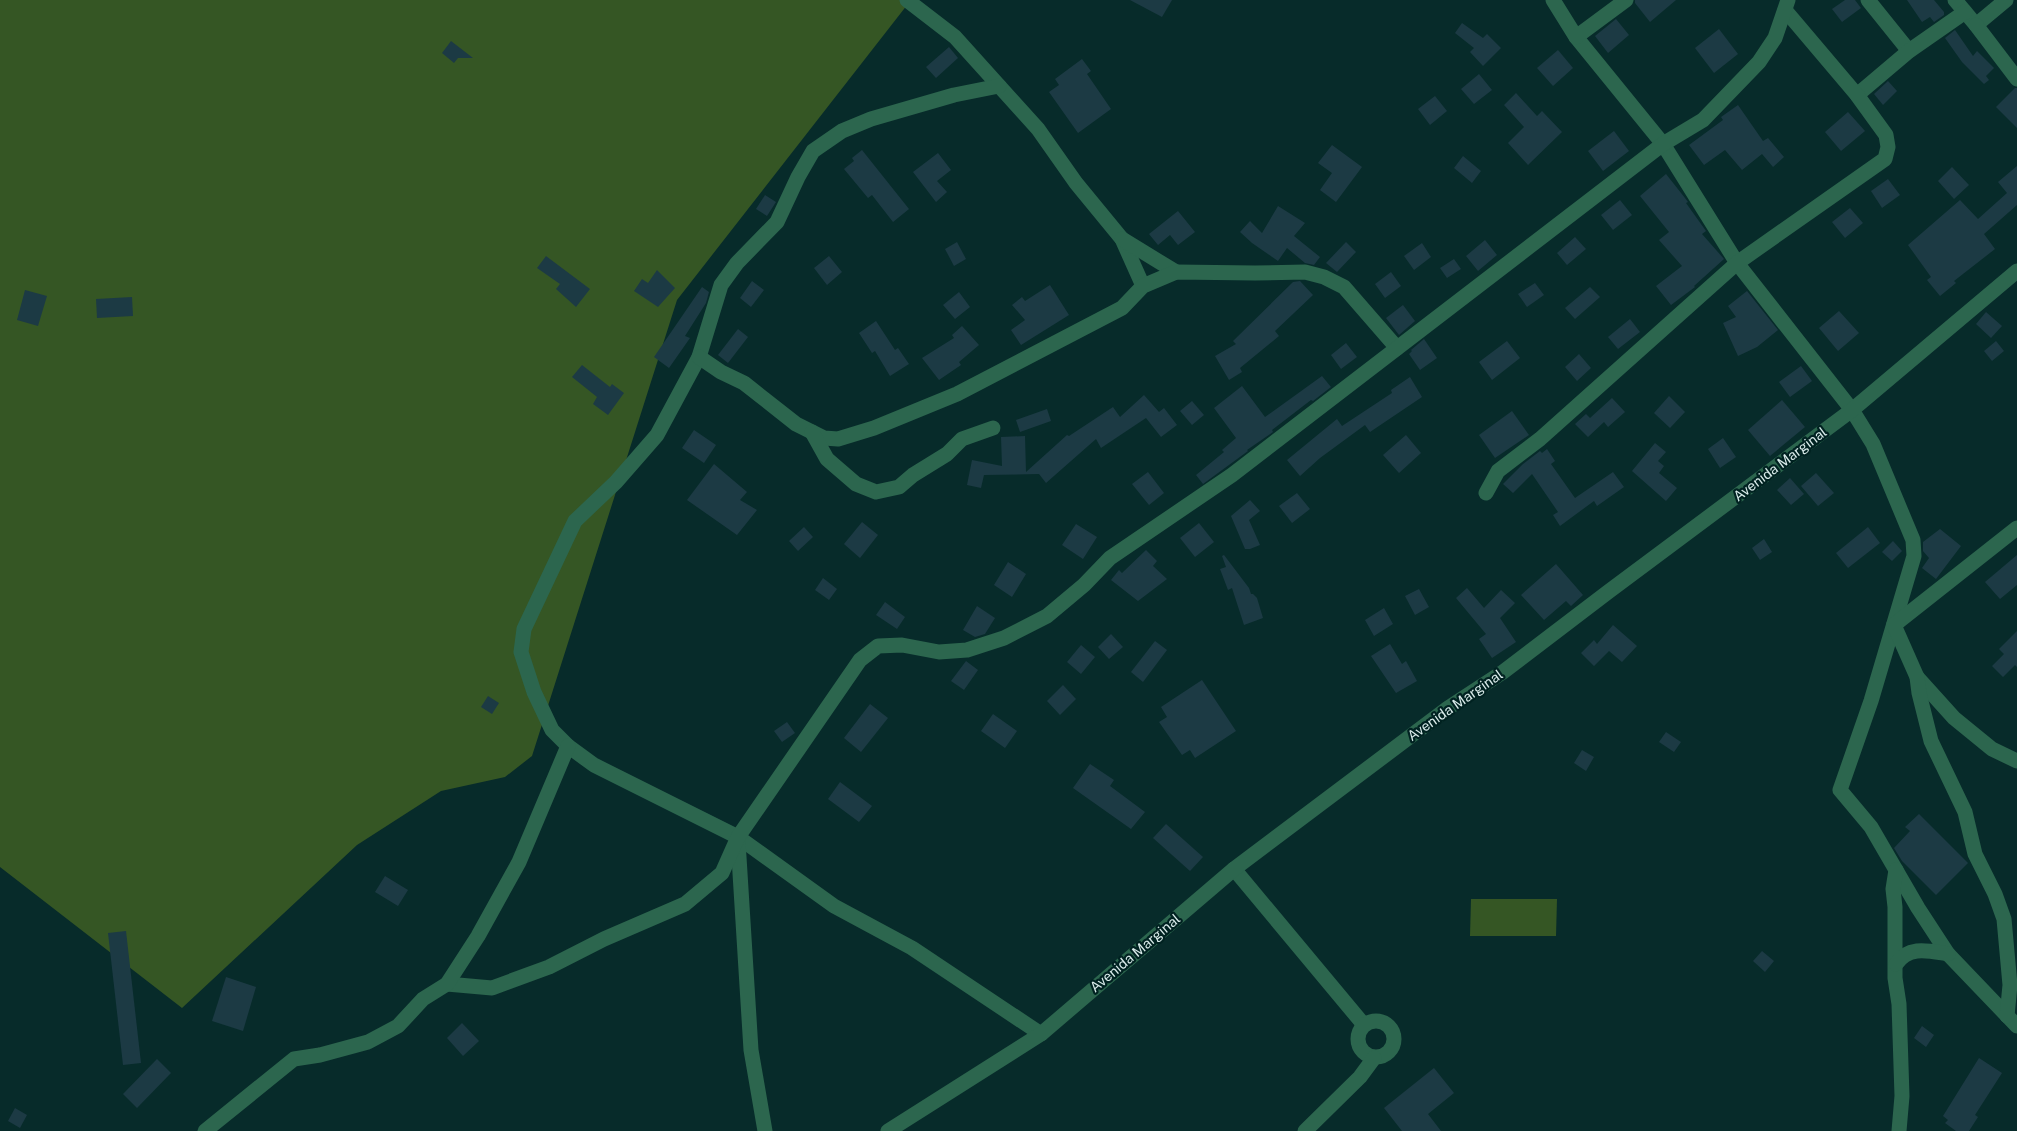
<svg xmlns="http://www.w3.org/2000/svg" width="2017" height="1131" viewBox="0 0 2017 1131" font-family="'Public Sans',sans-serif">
<rect width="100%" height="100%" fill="#072b2a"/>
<!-- green -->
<g fill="#355624">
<polygon points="0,0 911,0 677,300 532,756 505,777 441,791 357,845 182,1008 0,867"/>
<polygon points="1471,899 1557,899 1556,936 1470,936"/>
</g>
<!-- building -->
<g fill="#1c3a44">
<polygon points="1130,0 1172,0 1162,17"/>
<polygon points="1635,0 1676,0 1650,22 1635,3"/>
<polygon points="1845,0 1855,0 1861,8 1842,22 1832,9"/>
<polygon points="1907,0 1934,0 1944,12 1944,15 1934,22 1930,17 1922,22"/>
<polygon points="1616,19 1629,35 1608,53 1595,36"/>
<polygon points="1462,23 1483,38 1487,34 1501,48 1483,66 1470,52 1474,48 1455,33"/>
<polygon points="1719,29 1738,54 1714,73 1695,48"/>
<polygon points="1955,30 1973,56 1977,51 1994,68 1986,76 1989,80 1984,84 1962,62 1945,38"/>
<polygon points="451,41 473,58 458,58 454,63 442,53"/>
<polygon points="949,47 958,58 936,78 926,67"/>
<polygon points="1558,50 1573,68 1553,86 1537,68"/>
<polygon points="1082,59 1091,71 1087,74 1111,109 1078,133 1049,92 1059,85 1055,79"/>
<polygon points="1479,74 1492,90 1474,104 1461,89"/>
<polygon points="1888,81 1897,91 1883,105 1874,94"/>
<polygon points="2015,88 2017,88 2017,128 1996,107"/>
<polygon points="1516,93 1537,116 1542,111 1562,132 1528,165 1508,143 1524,127 1504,105"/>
<polygon points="1435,96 1447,111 1430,125 1418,109"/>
<polygon points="1738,105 1763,141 1768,138 1784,157 1773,167 1762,154 1742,170 1725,150 1704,165 1689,145 1723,120 1721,117"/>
<polygon points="1848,112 1865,131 1841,151 1825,132"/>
<polygon points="1614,131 1629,151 1603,171 1588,151"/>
<polygon points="1332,145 1362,167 1336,202 1320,190 1332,173 1318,163"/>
<polygon points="862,150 909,209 893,222 872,195 868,198 844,169 854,161 852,158"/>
<polygon points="938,153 951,170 937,181 947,192 936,202 913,172"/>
<polygon points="1463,156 1481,171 1472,183 1454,168"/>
<polygon points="2017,166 2017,205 1984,234 1995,249 1954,281 1956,283 1940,296 1927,280 1931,277 1908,245 1960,200 1978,219 2007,193 1998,182"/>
<polygon points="1952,167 1969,185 1954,199 1938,181"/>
<polygon points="1666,174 1685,198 1688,202 1686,203 1706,231 1702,234 1724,259 1694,286 1695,287 1671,305 1656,286 1682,266 1659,240 1669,232 1640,196"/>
<polygon points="1888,179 1900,195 1882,208 1871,191"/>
<polygon points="765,195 776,202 767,216 756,209"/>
<polygon points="1620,200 1632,215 1613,230 1601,215"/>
<polygon points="1278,206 1305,223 1294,236 1320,257 1314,265 1305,263 1287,248 1278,261 1252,243 1240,232 1250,221 1262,233"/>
<polygon points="1850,208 1863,223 1845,238 1832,222"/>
<polygon points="1178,211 1195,232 1178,245 1170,235 1158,245 1149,234"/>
<polygon points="1575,237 1586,249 1567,265 1557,253"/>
<polygon points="1485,240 1497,255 1478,271 1466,256"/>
<polygon points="957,242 966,259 954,266 945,249"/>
<polygon points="1346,242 1356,252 1337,272 1326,263"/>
<polygon points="1422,243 1431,257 1414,270 1404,256"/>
<polygon points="546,256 590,289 576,307 556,289 560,284 537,268"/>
<polygon points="829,256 842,272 827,285 814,268"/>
<polygon points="1454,259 1461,269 1447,278 1440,268"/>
<polygon points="657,270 675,288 658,307 634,291 642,279 648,283"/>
<polygon points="1391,272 1401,286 1385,298 1375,284"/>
<polygon points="752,281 764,290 751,307 740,298"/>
<polygon points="1300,281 1313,295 1275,331 1279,336 1240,368 1242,372 1229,380 1215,356 1236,344 1233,341 1293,282"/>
<polygon points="1535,283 1544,295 1527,307 1518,294"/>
<polygon points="1050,285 1069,315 1021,345 1011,330 1025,320 1012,305 1022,297 1025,301"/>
<polygon points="702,287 709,292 706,303 685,336 690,338 669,368 654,357"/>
<polygon points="1590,287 1600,297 1575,319 1565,308"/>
<polygon points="25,290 47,296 38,326 17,320"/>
<polygon points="1747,291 1778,330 1757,347 1738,356 1723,323 1736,317 1728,306"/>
<polygon points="959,292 970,307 955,319 943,305"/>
<polygon points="132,297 133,316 97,318 96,299"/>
<polygon points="1403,305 1415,321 1399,335 1386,318"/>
<polygon points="1839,311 1859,333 1838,351 1819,328"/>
<polygon points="1986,312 2002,326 1991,338 1976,324"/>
<polygon points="1630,319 1640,332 1618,349 1608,337"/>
<polygon points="876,321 895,350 898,348 909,364 890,376 875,351 872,353 859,333"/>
<polygon points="962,326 979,345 959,362 961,365 939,380 922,358 954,338 952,335"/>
<polygon points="738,329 748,337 728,363 718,355"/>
<polygon points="1424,339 1437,358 1420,370 1409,354 1412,351 1411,350"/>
<polygon points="1507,341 1520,358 1492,380 1479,362"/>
<polygon points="1996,341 2004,351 1992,361 1984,351"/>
<polygon points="1346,343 1357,357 1341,369 1331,355"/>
<polygon points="1579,354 1591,368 1577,381 1565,367"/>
<polygon points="582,365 610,387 612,384 624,393 608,415 593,404 597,397 572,377"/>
<polygon points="1801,366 1812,381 1790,397 1779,382"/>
<polygon points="1322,376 1331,387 1313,401 1311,400 1272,430 1273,432 1247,450 1248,451 1203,484 1196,475 1224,452 1222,450 1236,438 1214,408 1242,386 1265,417"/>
<polygon points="1410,377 1422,397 1370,432 1365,425 1320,458 1300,476 1287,460 1337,419 1342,426 1392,393 1391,390"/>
<polygon points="1144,395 1159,412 1164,408 1177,425 1161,437 1146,418 1101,448 1096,439 1046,483 1039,474 984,475 981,488 967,485 972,460 1002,466 1001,437 1025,436 1026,472 1067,435 1069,436 1113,407 1120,417"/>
<polygon points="1669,396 1685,412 1670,428 1654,413"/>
<polygon points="1612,398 1625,412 1608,427 1604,422 1588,437 1575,424 1586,414 1590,418"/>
<polygon points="1782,400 1805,427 1770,456 1748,430"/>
<polygon points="1192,401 1204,415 1192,425 1180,411"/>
<polygon points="1047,409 1051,421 1020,432 1016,420"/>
<polygon points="1512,411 1529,435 1495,458 1479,435"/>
<polygon points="694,430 716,445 704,463 682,448"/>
<polygon points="1406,435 1421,453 1399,473 1383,455"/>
<polygon points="1723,438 1736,457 1720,468 1708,449"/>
<polygon points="1655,443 1666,452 1658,461 1664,466 1659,473 1677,488 1666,501 1632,471"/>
<polygon points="1547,449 1555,461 1551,464 1575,498 1613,472 1624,487 1597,506 1594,501 1560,526 1553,515 1558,512 1532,474 1513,493 1503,484 1523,464 1540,451 1542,453"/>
<polygon points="714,464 747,492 740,500 757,510 737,535 687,500"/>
<polygon points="1148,472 1164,493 1149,505 1132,484"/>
<polygon points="1816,473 1834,493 1818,506 1801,486"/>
<polygon points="1790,478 1804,494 1791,505 1777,490"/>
<polygon points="1297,493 1310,509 1292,523 1279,506"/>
<polygon points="1250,500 1260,511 1249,520 1260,545 1250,549 1245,549 1231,516"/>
<polygon points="862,522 878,535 860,558 844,544"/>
<polygon points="1199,523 1214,542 1195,557 1180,538"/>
<polygon points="1076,524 1097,537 1083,559 1062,545"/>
<polygon points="804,527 813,537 798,551 789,541"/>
<polygon points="1868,527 1880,543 1848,568 1836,553"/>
<polygon points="1940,529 1961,546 1936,579 1922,568 1929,558 1923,551 1923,542"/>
<polygon points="1764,539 1772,552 1760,560 1752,548"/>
<polygon points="1893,541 1902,551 1892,561 1882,552"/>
<polygon points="1146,550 1157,561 1153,566 1167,579 1138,601 1111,580 1119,570 1122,573"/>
<polygon points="1224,555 1249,588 1251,594 1253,594 1257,598 1263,618 1244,625 1232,588 1228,590 1220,569 1226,567 1222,556"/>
<polygon points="2017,555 2017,585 2000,599 1985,582"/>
<polygon points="1008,562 1026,574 1012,597 994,585"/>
<polygon points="1556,564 1583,595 1571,606 1566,601 1544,620 1521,595"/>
<polygon points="823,578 837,589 829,600 815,590"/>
<polygon points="1467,588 1484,608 1501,590 1515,603 1500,618 1516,642 1492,658 1479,639 1486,634 1456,598"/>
<polygon points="1419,589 1429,607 1415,615 1405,596"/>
<polygon points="885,602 905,617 897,629 876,615"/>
<polygon points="977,606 995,618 985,634 975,637 963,630"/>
<polygon points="1384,608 1393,624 1374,636 1365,620"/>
<polygon points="1613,625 1637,646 1622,662 1609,651 1594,666 1581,653 1594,640 1597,644"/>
<polygon points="2017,631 2017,667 2015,665 2003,677 1992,666 2004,654 1999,649"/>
<polygon points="1111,634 1123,647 1109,659 1098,647"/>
<polygon points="1155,641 1167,650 1143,682 1131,672"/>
<polygon points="1390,644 1402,664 1406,661 1417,681 1396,693 1371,656"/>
<polygon points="1081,645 1095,657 1081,674 1067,662"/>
<polygon points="966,661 978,670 964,690 951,681"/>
<polygon points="1202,680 1236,731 1195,758 1190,750 1182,755 1159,722 1167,717 1161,707"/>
<polygon points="1063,685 1076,699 1060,715 1047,701"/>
<polygon points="488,696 499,703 492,714 481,707"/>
<polygon points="870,704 888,718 861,752 844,738"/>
<polygon points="993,714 1017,731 1005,748 981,731"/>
<polygon points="787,722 795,733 782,742 774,731"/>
<polygon points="1666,732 1681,742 1674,752 1659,742"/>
<polygon points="1582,750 1594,757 1586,771 1574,763"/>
<polygon points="1090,764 1114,780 1110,786 1145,812 1131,829 1073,788"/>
<polygon points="840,782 872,806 859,822 828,799"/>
<polygon points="1919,814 1968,863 1936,895 1902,861 1894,848 1910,831 1905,827"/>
<polygon points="1166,824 1203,857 1190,871 1153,838"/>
<polygon points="385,876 408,890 398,906 375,892"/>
<polygon points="126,931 141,1063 123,1065 108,933"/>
<polygon points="1762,951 1774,961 1765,972 1753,961"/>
<polygon points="226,977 256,987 243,1031 212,1021"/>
<polygon points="462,1023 479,1041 463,1056 447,1038"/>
<polygon points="1922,1026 1934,1035 1926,1047 1914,1038"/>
<polygon points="1979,1058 2002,1073 1975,1115 1978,1117 1969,1131 1956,1131 1945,1123 1948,1120 1943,1116"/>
<polygon points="157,1059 171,1073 137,1108 123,1094"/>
<polygon points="1434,1068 1454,1093 1428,1114 1441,1131 1402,1131 1384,1108"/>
<polygon points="15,1108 27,1115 20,1128 8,1121"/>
</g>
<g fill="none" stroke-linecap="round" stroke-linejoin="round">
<!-- minor -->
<g stroke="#2c664e" stroke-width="15">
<polyline points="907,0 955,37 1038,129 1076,183 1122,239 1143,286"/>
<polyline points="1553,0 1576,37 1663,144 1737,263 1852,410 1873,444 1913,540 1914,556 1871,701 1840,790 1871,827 1918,908 1948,954 2017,1026"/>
<polyline points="1868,0 1909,51"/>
<polyline points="1955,0 1976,25 2006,0"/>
<polyline points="1976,25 2017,79"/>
<polyline points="1576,37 1626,0"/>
<polyline points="999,86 954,95 871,119 842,131 813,151 798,177 777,222 737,263 721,285 699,357 657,435 616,482 575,521 524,629 521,652 534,692 552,730 568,746 594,765 738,837 834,906 912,948 1041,1034"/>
<polyline points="1857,95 1909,51 1965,12"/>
<polyline points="1122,239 1176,272"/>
<polyline points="699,357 721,372 744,383 796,424 824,438 838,439 874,428 957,394 1122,308 1143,286 1176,272 1255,273 1305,272 1324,277 1344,287 1397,348"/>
<polyline points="812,432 827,459 856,484 876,492 899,487 913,475 947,454 962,439 993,428"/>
<polyline points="1486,493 1498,471 1540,439 1737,263 1885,159 1888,147 1886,135 1857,95 1785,10"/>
<polyline points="1917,677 1954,718 1992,749 2017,761"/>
<polyline points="738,841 751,1050 765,1131"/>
<polyline points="1234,869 1364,1025"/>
<polyline points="1896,870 1893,889 1895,907 1895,978 1899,1004 1902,1096 1899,1131"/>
<path d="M 1896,964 C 1909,945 1929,951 1948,954"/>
<polyline points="447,984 492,988 549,967 604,939 685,904 722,873 738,837 860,660 878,646 902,645 939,652 967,650 1004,638 1047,616 1084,585 1110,558 1232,475 1663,144 1703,120 1759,62 1775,38 1788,0"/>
<polyline points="2007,1016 2010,985 2004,919 1995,894 1975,854 1965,812 1931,741 1919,693 1917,677 1894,625 2017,528"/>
<circle cx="1376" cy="1039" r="18"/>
<polyline points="205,1131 294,1059 320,1055 368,1042 398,1026 423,999 447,984 478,936 519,862 568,746"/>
<polyline points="888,1131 1041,1034 1234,869 1448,708 1503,672 1608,592 1852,410 2017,271"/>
<polyline points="1305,1131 1360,1077 1374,1058"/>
</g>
</g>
<g text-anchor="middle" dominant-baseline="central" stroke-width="4.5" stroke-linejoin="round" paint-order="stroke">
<!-- street labels -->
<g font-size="14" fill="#daeceb" stroke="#002221">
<text transform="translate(1780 464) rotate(-37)">Avenida Marginal</text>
<text transform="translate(1455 705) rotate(-35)">Avenida Marginal</text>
<text transform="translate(1135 953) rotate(-40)">Avenida Marginal</text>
</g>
</g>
</svg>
